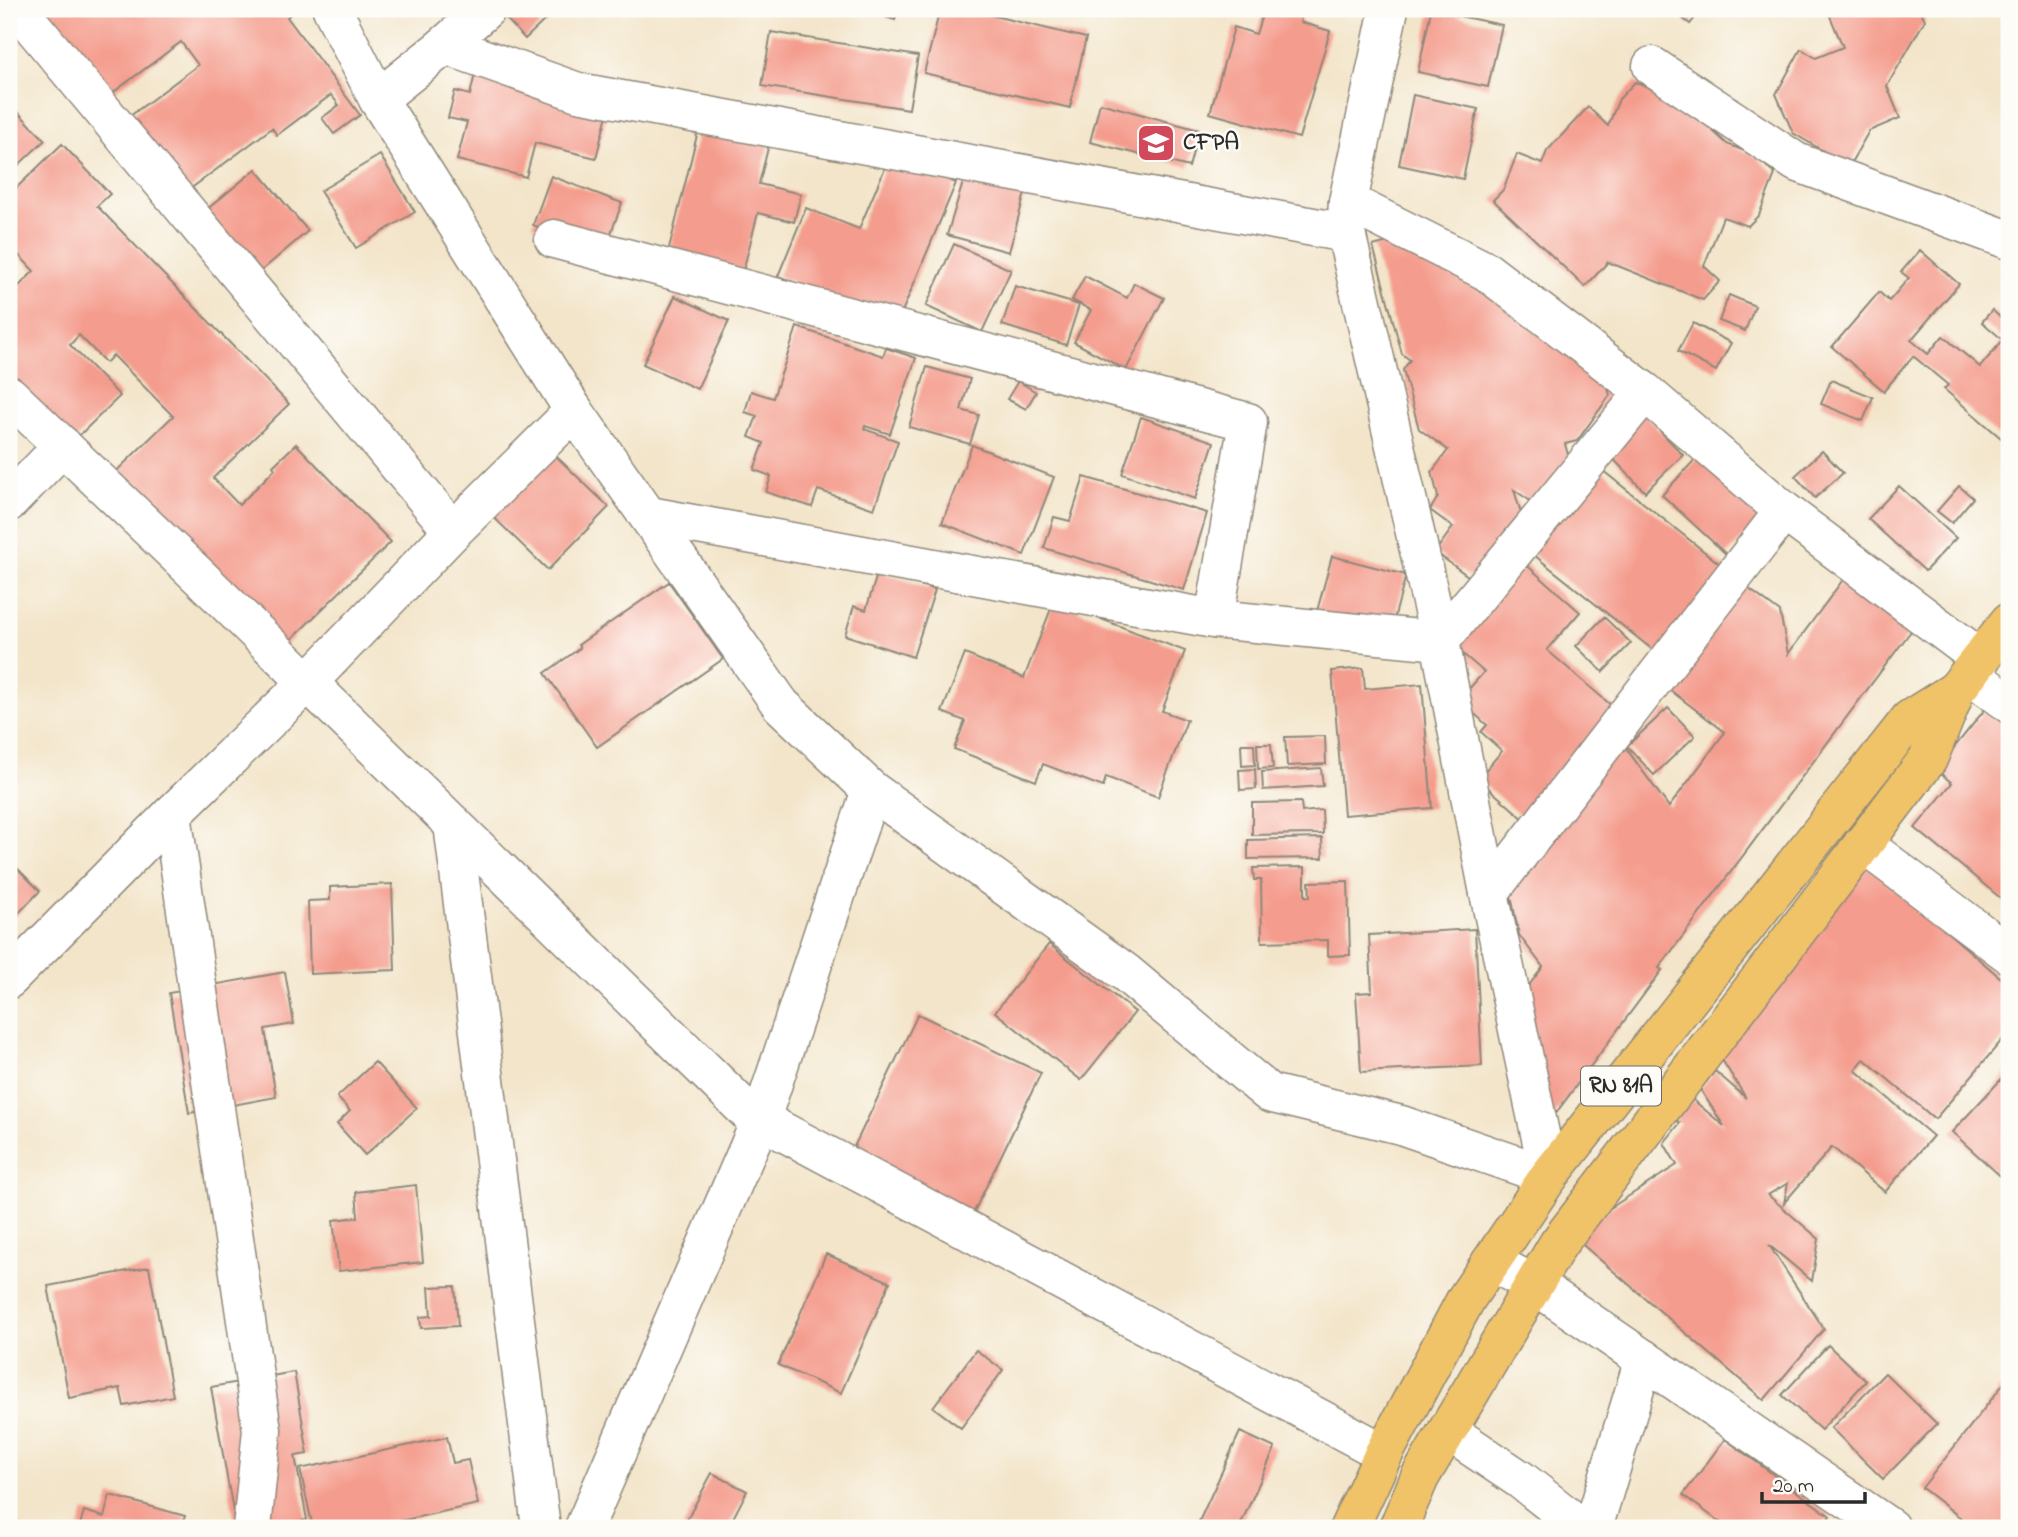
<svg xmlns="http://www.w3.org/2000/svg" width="2018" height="1537" viewBox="0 0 2018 1537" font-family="'Indie Flower',sans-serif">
<rect width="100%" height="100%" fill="#fdfcf7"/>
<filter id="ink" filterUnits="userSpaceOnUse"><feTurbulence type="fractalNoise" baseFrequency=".0143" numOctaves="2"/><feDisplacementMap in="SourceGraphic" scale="14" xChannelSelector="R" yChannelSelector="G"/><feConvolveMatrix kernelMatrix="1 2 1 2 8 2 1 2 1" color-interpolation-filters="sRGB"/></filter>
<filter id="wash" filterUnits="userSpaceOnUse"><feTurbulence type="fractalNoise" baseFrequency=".00686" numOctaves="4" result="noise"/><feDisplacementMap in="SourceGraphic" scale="28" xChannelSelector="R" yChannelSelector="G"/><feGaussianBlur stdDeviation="1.57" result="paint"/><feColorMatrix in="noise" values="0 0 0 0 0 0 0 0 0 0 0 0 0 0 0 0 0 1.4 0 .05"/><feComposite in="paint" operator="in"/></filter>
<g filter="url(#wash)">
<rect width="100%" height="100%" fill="#f3e5ca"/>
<g id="blocks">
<!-- building -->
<g fill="#f49c8d">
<polygon points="16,9 297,9 287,17 360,115 334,134 322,118 339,105 331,95 277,135 272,128 170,204 114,128 198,65 181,42 91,109"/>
<polygon points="512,9 536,9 546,19 525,39 504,16"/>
<polygon points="862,9 899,9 895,20"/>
<polygon points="940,9 965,9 1086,38 1070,108 924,73"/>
<polygon points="1264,9 1303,9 1300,22 1330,31 1299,138 1210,113 1234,27 1256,34"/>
<polygon points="1671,9 1702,9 1690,24"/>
<polygon points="1827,9 1920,9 1925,20 1887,86 1900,118 1869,131 1849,166 1793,133 1776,94 1801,49 1816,58 1843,47"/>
<polygon points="1431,10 1502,25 1488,87 1418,72"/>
<polygon points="771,32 918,56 909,109 762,86"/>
<polygon points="476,70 610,103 596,158 535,143 526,177 457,160 467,122 448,118 455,91 470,95"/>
<polygon points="1635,82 1678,99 1727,144 1754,155 1775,174 1759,215 1748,226 1723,217 1704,266 1720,281 1703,300 1608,262 1585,287 1493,200 1503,190 1517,154 1542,164 1547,151 1588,107 1608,126 1619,99"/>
<polygon points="1413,95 1478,109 1463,179 1399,165"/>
<polygon points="9,103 45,140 9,174"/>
<polygon points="1100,103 1199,130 1189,167 1090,142"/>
<polygon points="700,123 770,140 759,184 801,194 794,222 758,213 741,279 666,261"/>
<polygon points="62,144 110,194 97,206 289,404 213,478 239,505 275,469 273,466 296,444 391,542 268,662 99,488 173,416 113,355 106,363 79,335 70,345 120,396 63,451 9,396 9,296 34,271 9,245 9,195"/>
<polygon points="380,155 415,212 356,248 320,191"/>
<polygon points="890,156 956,183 897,324 778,276 806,208 859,229"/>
<polygon points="256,169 308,231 241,288 188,225"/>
<polygon points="551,176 622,203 604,252 533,225"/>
<polygon points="965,176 1025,193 1009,252 947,235"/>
<polygon points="1411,236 1604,376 1610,395 1577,441 1565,444 1570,462 1538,506 1514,490 1521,513 1479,584 1435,552 1453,527 1430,510 1438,497 1432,472 1448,450 1419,429 1403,370 1410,360 1402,354 1373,246"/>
<polygon points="954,244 1011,270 982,332 926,306"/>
<polygon points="1920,250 1959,284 1911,340 1928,354 1943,336 1980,367 2003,340 1982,322 1992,310 2009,325 2008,444 1944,389 1948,385 1913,356 1884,391 1832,347 1879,292 1889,301 1909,278 1901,272"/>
<polygon points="1085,276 1127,298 1134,283 1164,298 1126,370 1074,342 1091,310 1072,300"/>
<polygon points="1015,286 1079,305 1066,345 1002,325"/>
<polygon points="1729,295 1755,306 1745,331 1719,321"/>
<polygon points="675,296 729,321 697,389 643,364"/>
<polygon points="1693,323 1731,343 1716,371 1678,351"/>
<polygon points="797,327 883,356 886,348 916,358 890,434 865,426 864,429 898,441 874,509 818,490 812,507 766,492 771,476 754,470 764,443 749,437 757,416 745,412 751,391 773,398"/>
<polygon points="927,367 970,379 961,410 979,415 970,444 909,427"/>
<polygon points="1831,380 1873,397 1863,421 1821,404"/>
<polygon points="1018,381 1036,392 1026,409 1007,399"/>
<polygon points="1641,411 1683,455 1645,492 1602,447"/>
<polygon points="1141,417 1214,442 1195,499 1122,474"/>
<polygon points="537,438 609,507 548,570 477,501"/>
<polygon points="972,445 1054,477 1024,555 942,523"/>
<polygon points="1822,451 1843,473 1815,498 1795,476"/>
<polygon points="1702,452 1766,513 1727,555 1662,495"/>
<polygon points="1592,462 1726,569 1658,654 1524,547"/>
<polygon points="1084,477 1207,513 1184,590 1044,548 1054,517 1070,521"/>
<polygon points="1899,486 1956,538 1925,571 1868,519"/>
<polygon points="1959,486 1973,498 1952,523 1937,511"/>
<polygon points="1332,556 1406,575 1388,641 1314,622"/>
<polygon points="1522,561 1580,612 1547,650 1619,712 1525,820 1478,779 1502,751 1481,732 1487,725 1459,700 1484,672 1450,643"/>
<polygon points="878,571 935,590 913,657 845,635 854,606 866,610"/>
<polygon points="1848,573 1894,607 1911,631 1659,968 1662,970 1550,1121 1523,993 1543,967 1519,935 1509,886 1534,867 1529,861 1617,736 1669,807 1725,732 1666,687 1745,586 1780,612 1788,654"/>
<polygon points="669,582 723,659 597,747 545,673 580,648 578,645"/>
<polygon points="1054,601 1185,651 1162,711 1187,720 1158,797 1106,777 1103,787 1043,764 1036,781 954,749 965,721 942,712 965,654 1024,678"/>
<polygon points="1604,617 1631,643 1603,672 1576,646"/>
<polygon points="1363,668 1365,689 1422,684 1432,808 1344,815 1332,671"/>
<polygon points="1668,708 1695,736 1654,775 1627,746"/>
<polygon points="1986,708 2009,728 2009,905 1915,828 1952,783 1936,770"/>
<polygon points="1325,736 1326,764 1287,766 1285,737"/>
<polygon points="1241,744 1254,744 1255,765 1242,766"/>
<polygon points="1257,744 1271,744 1273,768 1258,769"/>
<polygon points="1321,768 1323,786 1263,790 1262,772"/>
<polygon points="1255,769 1256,789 1240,790 1239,770"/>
<polygon points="1301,802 1302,812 1322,810 1323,834 1252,835 1252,803"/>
<polygon points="1322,838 1323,858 1248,859 1248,840"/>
<polygon points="9,860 40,891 9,923"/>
<polygon points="1869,865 2009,985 2009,1032 1935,1119 1864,1059 1855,1070 1933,1136 1885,1192 1832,1147 1784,1203 1788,1183 1768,1195 1819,1239 1812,1281 1769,1245 1824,1329 1764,1400 1570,1234 1677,1165 1664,1143 1680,1123 1675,1119 1692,1099 1724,1126 1700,1089 1715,1071 1746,1098 1714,1047"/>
<polygon points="1305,867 1305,896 1310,897 1309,882 1348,881 1350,955 1328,956 1328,940 1262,942 1261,880 1254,880 1253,868"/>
<polygon points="392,884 395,970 310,974 308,901 330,900 330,887"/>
<polygon points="1475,929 1482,1066 1361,1072 1356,993 1372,992 1369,935"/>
<polygon points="1049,944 1135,1012 1081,1080 995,1012"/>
<polygon points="285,972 294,1024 265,1029 276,1097 189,1113 169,993"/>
<polygon points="918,1014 1041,1073 973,1214 850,1155"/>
<polygon points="375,1062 417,1108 365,1155 337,1124 350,1111 337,1097"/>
<polygon points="2007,1073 2009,1075 2009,1184 1952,1132"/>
<polygon points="416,1185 423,1262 339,1271 333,1220 358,1217 356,1192"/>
<polygon points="826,1254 890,1282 841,1393 778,1365"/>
<polygon points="149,1267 173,1396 124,1406 120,1388 69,1398 48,1286"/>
<polygon points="455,1286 458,1326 421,1328 420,1317 431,1316 429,1287"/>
<polygon points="1828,1345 1866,1381 1821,1430 1782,1395"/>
<polygon points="976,1350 1003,1370 961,1428 933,1407"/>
<polygon points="294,1372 308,1454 295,1456 307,1520 263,1528 236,1528 211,1387"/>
<polygon points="1885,1373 1937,1424 1883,1479 1831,1428"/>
<polygon points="2009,1377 2009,1528 1974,1528 1922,1488"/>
<polygon points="1240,1432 1275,1448 1239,1528 1196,1528"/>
<polygon points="447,1437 453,1463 468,1460 478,1504 368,1528 313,1528 300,1469"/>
<polygon points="1725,1439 1830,1516 1821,1528 1728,1528 1683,1495"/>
<polygon points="712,1473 747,1491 728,1528 686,1528 683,1527"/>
<polygon points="110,1495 185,1516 182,1528 79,1528 84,1511 104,1517"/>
</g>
</g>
</g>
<g filter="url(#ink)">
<use href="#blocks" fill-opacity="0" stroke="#8f887a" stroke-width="2"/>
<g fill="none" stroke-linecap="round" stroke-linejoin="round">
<defs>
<g id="minor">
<polyline points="18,9 453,531"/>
<polyline points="332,9 378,99 574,411 781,705 871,790 1126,973 1269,1093 1401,1125 1549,1176"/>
<polyline points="1389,9 1348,202 1346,233 1440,641 1489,893 1549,1176"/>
<polyline points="445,45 578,92 1346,233"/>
<polyline points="1652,66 1796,162 2009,240"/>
<polyline points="378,99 445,45 486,9"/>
<polyline points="554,239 1248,422 1214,619 649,516"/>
<polyline points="1645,392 1784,511 1981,659"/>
<polyline points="9,395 205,582 750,1114 1384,1453"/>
<polyline points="9,502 63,446"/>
<polyline points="1214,619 1440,641 1645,392 1486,271 1348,202"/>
<polyline points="1969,674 2009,703"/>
<polyline points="172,814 262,1430 252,1528"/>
<polyline points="453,824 541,1528"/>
<polyline points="1863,844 2009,954"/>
<polyline points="1489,893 1784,511"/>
<polyline points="9,979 172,814 308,682 453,531 574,411"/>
<polyline points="1491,1262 1534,1284 1890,1528"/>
<polyline points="1448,1431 1521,1480 1582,1528"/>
<polyline points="584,1528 761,1119 871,790"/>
<polyline points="1593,1528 1644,1359"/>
</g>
<g id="major">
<polyline points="1349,1528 1384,1453 1466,1299 1549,1176 1910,719 1956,690"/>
<polyline points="1398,1528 1420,1477 1558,1244 1928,759 1956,690 2009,622"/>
</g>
</defs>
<!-- minor casing -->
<use href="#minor" stroke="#8f887a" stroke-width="41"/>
<!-- major casing -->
<use href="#major" stroke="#8f887a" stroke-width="41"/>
<!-- minor -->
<use href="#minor" stroke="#fff" stroke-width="38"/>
<!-- major -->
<use href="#major" stroke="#f0c369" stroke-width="38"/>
</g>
</g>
<!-- icons -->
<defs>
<symbol id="university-square" viewBox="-11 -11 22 22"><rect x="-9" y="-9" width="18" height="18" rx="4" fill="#d1495b" stroke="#fdfcf7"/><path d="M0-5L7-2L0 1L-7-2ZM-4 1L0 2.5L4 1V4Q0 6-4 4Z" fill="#fff"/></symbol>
</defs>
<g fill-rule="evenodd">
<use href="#university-square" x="1134" y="121" width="44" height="44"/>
</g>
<g text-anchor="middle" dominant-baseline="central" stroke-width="5" stroke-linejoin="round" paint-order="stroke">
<!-- shield labels -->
<rect fill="#fdfcf7" stroke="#6a6a68" stroke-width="2" x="1581" y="1066.5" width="80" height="39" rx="5"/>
<g font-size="23" font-weight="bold" fill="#2b2b2b">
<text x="1621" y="1086">RN 81A</text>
</g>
<!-- poi labels -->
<g font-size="24" font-weight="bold" fill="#2b2b2b" stroke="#fdfcf7" text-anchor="start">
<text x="1183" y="143">CFPA</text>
</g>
</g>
<!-- margin -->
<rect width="2018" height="1537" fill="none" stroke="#fdfcf7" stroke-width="35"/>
<!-- scale -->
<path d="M1762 1492v10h103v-10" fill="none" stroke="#2b2b2b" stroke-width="3.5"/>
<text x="1773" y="1492" font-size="21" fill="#2b2b2b" stroke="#fdfcf7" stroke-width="5" paint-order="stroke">20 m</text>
</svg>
